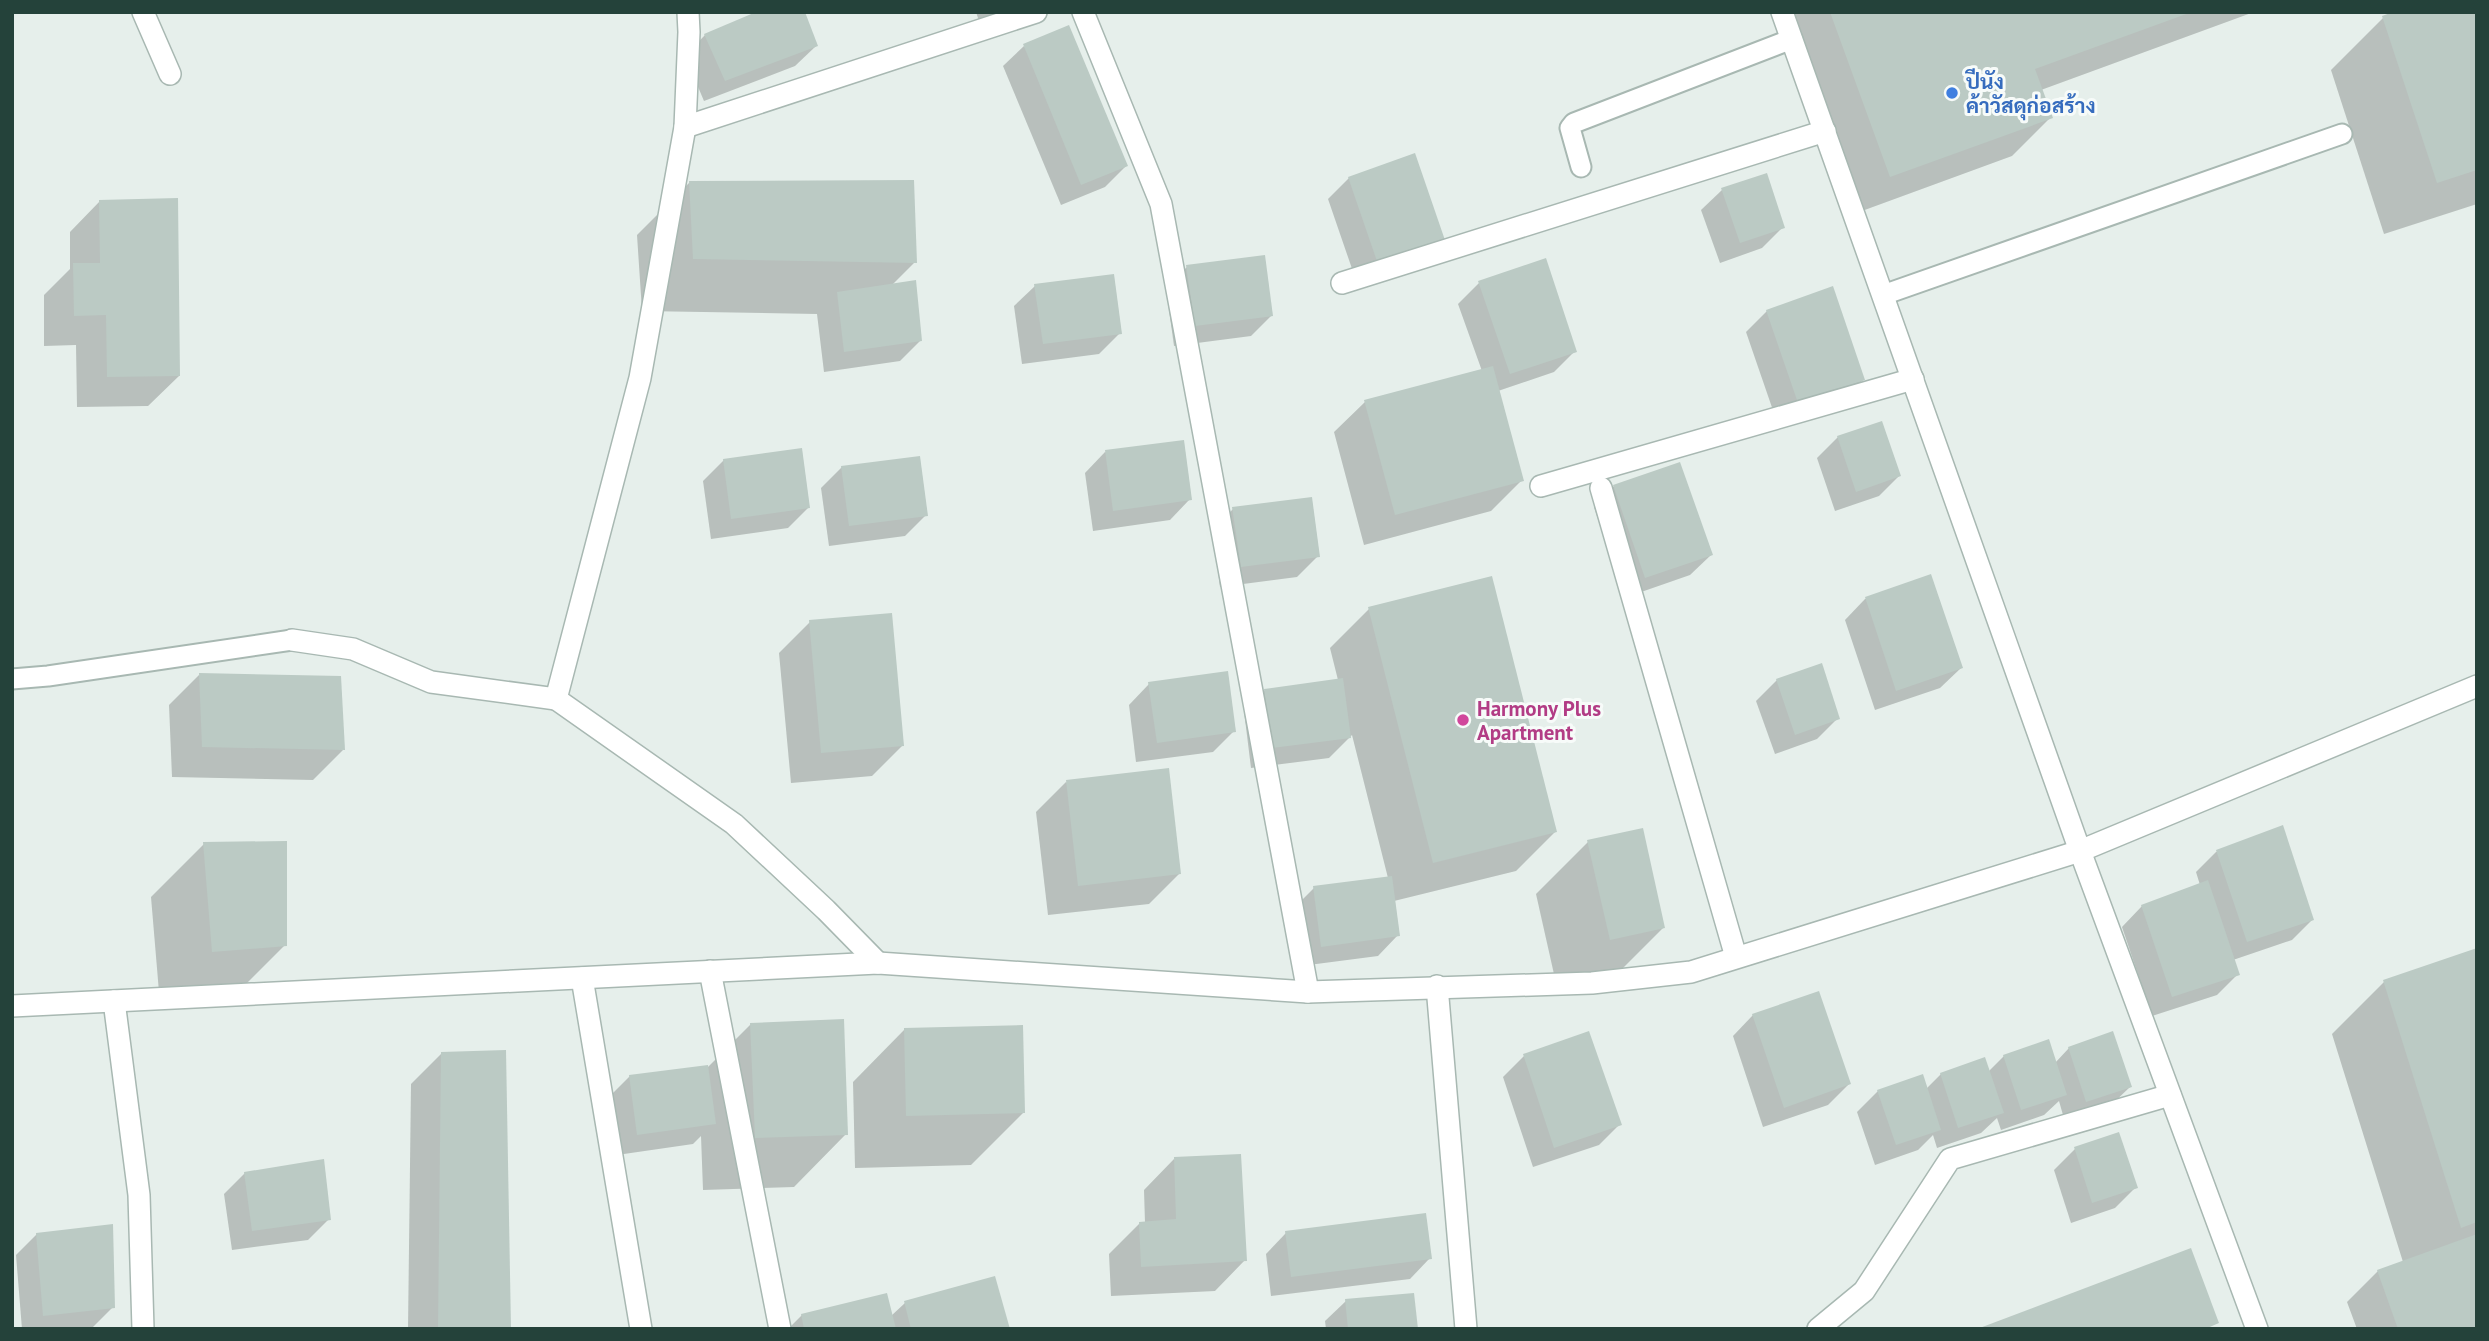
<svg xmlns="http://www.w3.org/2000/svg" width="2489" height="1341" viewBox="0 0 2489 1341" font-family="'PT Sans',Sarabun,sans-serif">
<rect width="100%" height="100%" fill="#e6efeb"/>
<!-- shadow -->
<g fill="#0003">
<polygon points="976,12 1004,12 979,21"/>
<polygon points="1777,12 2254,12 2041,90 2051,117 2012,156 1851,215"/>
<polygon points="2477,12 2477,204 2384,234 2331,70 2383,18"/>
<polygon points="705,35 816,46 795,66 704,101 685,56"/>
<polygon points="1024,46 1126,166 1105,187 1061,205 1003,66"/>
<polygon points="1349,178 1424,267 1359,289 1328,199"/>
<polygon points="690,182 915,262 892,285 921,340 900,361 824,372 817,314 642,311 637,235"/>
<polygon points="1722,190 1783,227 1762,248 1720,263 1701,210"/>
<polygon points="100,201 179,376 148,406 77,407 76,345 44,346 44,295 70,269 70,232"/>
<polygon points="1187,267 1272,315 1251,336 1174,346 1166,288"/>
<polygon points="1479,283 1575,351 1554,372 1498,391 1522,480 1491,511 1364,545 1334,432 1365,402 1482,371 1458,304"/>
<polygon points="1035,286 1120,333 1099,354 1022,364 1014,306"/>
<polygon points="1767,311 1863,380 1843,400 1777,422 1746,332"/>
<polygon points="1838,437 1899,476 1879,496 1835,511 1817,458"/>
<polygon points="1105,452 1190,499 1170,520 1093,531 1085,473"/>
<polygon points="724,460 809,507 788,528 711,539 703,481"/>
<polygon points="842,467 926,515 905,536 829,546 821,488"/>
<polygon points="1614,486 1711,555 1690,575 1624,598 1594,507"/>
<polygon points="1233,509 1318,556 1297,577 1220,587 1213,530"/>
<polygon points="1930,576 1961,668 1940,688 1875,710 1845,620 1865,599"/>
<polygon points="1369,609 1555,832 1516,871 1394,901 1398,935 1378,956 1301,966 1293,909 1314,888 1388,878 1352,735 1329,758 1251,768 1244,711 1265,690 1338,680 1330,648"/>
<polygon points="810,622 903,745 872,776 791,783 779,653"/>
<polygon points="199,675 343,750 313,780 172,777 169,705"/>
<polygon points="1777,680 1838,718 1817,739 1775,754 1756,701"/>
<polygon points="1149,684 1234,731 1213,752 1136,762 1129,705"/>
<polygon points="1066,782 1180,873 1149,904 1048,915 1036,812"/>
<polygon points="2282,828 2312,920 2292,940 2233,960 2238,974 2217,995 2152,1016 2122,927 2142,906 2200,885 2196,872 2216,852"/>
<polygon points="1588,842 1663,928 1611,980 1558,992 1536,894"/>
<polygon points="204,844 285,945 233,997 160,1004 151,897"/>
<polygon points="2477,950 2477,1329 2357,1329 2347,1302 2378,1271 2403,1262 2332,1034 2384,982"/>
<polygon points="1753,1015 1849,1084 1828,1105 1763,1127 1733,1036"/>
<polygon points="751,1024 846,1134 794,1187 703,1190 701,1136 693,1144 617,1155 609,1097 630,1076 706,1069"/>
<polygon points="905,1029 1023,1113 971,1165 855,1168 853,1082"/>
<polygon points="2069,1048 2130,1087 2109,1107 2065,1122 2059,1101 2044,1115 2001,1130 1997,1118 1981,1133 1937,1148 1933,1135 1918,1150 1875,1165 1857,1112 1878,1091 1926,1089 1941,1074 1988,1072 2004,1056 2055,1063"/>
<polygon points="442,1053 509,1329 408,1329 411,1084"/>
<polygon points="1524,1056 1620,1124 1599,1145 1533,1167 1503,1077"/>
<polygon points="2118,1134 2136,1187 2115,1208 2071,1223 2054,1170 2075,1149"/>
<polygon points="1174,1159 1245,1260 1215,1291 1111,1296 1109,1254 1140,1223 1145,1223 1144,1190"/>
<polygon points="245,1173 329,1219 308,1240 232,1250 224,1194"/>
<polygon points="1286,1233 1430,1258 1410,1279 1271,1296 1266,1254"/>
<polygon points="37,1234 113,1307 92,1328 22,1329 16,1255"/>
<polygon points="1346,1301 1416,1329 1326,1329 1325,1321"/>
<polygon points="905,1303 1008,1329 788,1329 802,1315 891,1316"/>
</g>
<!-- building -->
<g fill="#bbcac4">
<polygon points="756,12 805,12 818,46 725,81 704,34"/>
<polygon points="1830,12 2189,12 2189,13 2035,69 2053,118 1890,177"/>
<polygon points="2393,12 2477,12 2477,170 2437,183 2382,16"/>
<polygon points="1069,25 1128,166 1081,185 1023,44"/>
<polygon points="1415,153 1447,246 1380,270 1348,177"/>
<polygon points="1767,173 1785,228 1740,243 1721,188"/>
<polygon points="914,180 917,263 693,259 689,181"/>
<polygon points="178,198 180,376 107,377 106,315 74,316 73,263 100,263 99,200"/>
<polygon points="1265,255 1273,316 1195,326 1186,265"/>
<polygon points="1546,258 1577,352 1510,374 1478,281"/>
<polygon points="1114,274 1122,334 1043,344 1034,284"/>
<polygon points="916,280 922,341 844,352 837,292"/>
<polygon points="1833,286 1865,380 1798,403 1766,310"/>
<polygon points="1493,366 1524,481 1395,515 1364,400"/>
<polygon points="1882,421 1901,476 1856,492 1837,436"/>
<polygon points="1184,440 1192,500 1113,511 1105,450"/>
<polygon points="802,448 810,508 731,519 723,459"/>
<polygon points="920,456 928,516 849,526 841,466"/>
<polygon points="1680,462 1713,555 1645,578 1613,485"/>
<polygon points="1312,497 1320,557 1241,567 1232,507"/>
<polygon points="1931,574 1963,668 1896,691 1865,597"/>
<polygon points="1492,576 1557,832 1433,863 1368,607"/>
<polygon points="892,613 904,746 821,753 809,620"/>
<polygon points="1822,663 1840,719 1795,735 1776,679"/>
<polygon points="1228,671 1236,732 1157,743 1148,682"/>
<polygon points="199,673 341,676 345,750 202,747"/>
<polygon points="1343,678 1351,738 1272,748 1264,689"/>
<polygon points="1169,768 1181,874 1078,886 1066,780"/>
<polygon points="2283,825 2314,920 2247,942 2216,850"/>
<polygon points="1643,828 1665,928 1610,940 1587,840"/>
<polygon points="287,841 287,946 212,952 203,842"/>
<polygon points="1392,876 1400,936 1321,947 1313,886"/>
<polygon points="2208,880 2240,975 2172,997 2141,905"/>
<polygon points="2477,948 2477,1222 2461,1228 2383,980"/>
<polygon points="1819,991 1851,1084 1784,1108 1752,1014"/>
<polygon points="844,1019 848,1135 755,1138 750,1023"/>
<polygon points="1023,1025 1025,1113 906,1116 904,1028"/>
<polygon points="1589,1031 1622,1125 1554,1148 1523,1054"/>
<polygon points="2113,1031 2132,1087 2086,1102 2068,1047"/>
<polygon points="2049,1039 2067,1095 2021,1110 2003,1055"/>
<polygon points="506,1050 511,1329 438,1329 441,1052"/>
<polygon points="1985,1057 2004,1113 1958,1128 1940,1073"/>
<polygon points="708,1065 716,1124 637,1135 629,1075"/>
<polygon points="1923,1074 1941,1130 1896,1145 1877,1090"/>
<polygon points="2119,1132 2138,1188 2092,1203 2074,1147"/>
<polygon points="1241,1154 1247,1261 1141,1267 1139,1222 1176,1219 1174,1157"/>
<polygon points="324,1159 331,1220 252,1231 244,1172"/>
<polygon points="1426,1213 1432,1259 1291,1277 1285,1231"/>
<polygon points="113,1224 115,1308 43,1316 36,1233"/>
<polygon points="2477,1234 2477,1329 2398,1329 2377,1270"/>
<polygon points="2191,1248 2219,1323 2205,1329 1977,1329"/>
<polygon points="995,1276 1010,1329 911,1329 904,1301"/>
<polygon points="887,1293 896,1329 804,1329 801,1314"/>
<polygon points="1414,1293 1418,1329 1348,1329 1345,1299"/>
</g>
<g fill="none" stroke-linecap="round" stroke-linejoin="round">
<defs>
<g id="service">
<polyline points="1581,167 1570,128 1574,123 1792,39"/>
<polyline points="1883,295 2342,134"/>
<polyline points="12,679 48,676 292,640"/>
</g>
<g id="minor">
<polyline points="143,12 170,74"/>
<polyline points="688,12 689,32 685,127 640,378 556,699 734,824 826,910 878,963"/>
<polyline points="1083,12 1161,204 1308,992"/>
<polyline points="1782,12 2080,851 2257,1329"/>
<polyline points="685,127 1036,12"/>
<polyline points="1342,283 1825,131"/>
<polyline points="1541,486 1913,379"/>
<polyline points="1601,488 1736,957"/>
<polyline points="292,640 353,649 431,682 556,699"/>
<polyline points="710,971 780,1329"/>
<polyline points="582,978 641,1329"/>
<polyline points="1437,986 1466,1329"/>
<polyline points="114,1001 139,1195 143,1329"/>
<polyline points="12,1006 878,963 1308,992 1592,983 1691,972 2080,851 2477,686"/>
<polyline points="1818,1329 1864,1291 1950,1159 2170,1095"/>
</g>
</defs>
<!-- service casing -->
<use href="#service" stroke="#a8b8b2" stroke-width="23"/>
<!-- minor casing -->
<use href="#minor" stroke="#a8b8b2" stroke-width="24"/>
<!-- service -->
<use href="#service" stroke="#fff" stroke-width="19"/>
<!-- minor -->
<use href="#minor" stroke="#fff" stroke-width="21"/>
</g>
<!-- markers -->
<circle fill="#3f7fe0" stroke="#f7fbf9" stroke-width="2.5" cx="1952" cy="93" r="7"/>
<circle fill="#d1479c" stroke="#f7fbf9" stroke-width="2.5" cx="1463" cy="720" r="7"/>
<g text-anchor="middle" dominant-baseline="central" stroke-width="6" stroke-linejoin="round" paint-order="stroke">
<!-- shop labels -->
<g font-size="21" font-weight="bold" fill="#366cbe" stroke="#f7fbf9" text-anchor="start">
<text x="1966" y="81">ปีนัง<tspan x="1966" dy="24">ค้าวัสดุก่อสร้าง</tspan></text>
</g>
<!-- hotel labels -->
<g font-size="21" font-weight="bold" fill="#b23c85" stroke="#f7fbf9" text-anchor="start">
<text x="1477" y="708">Harmony Plus<tspan x="1477" dy="24">Apartment</tspan></text>
</g>
</g>
<!-- border -->
<rect width="2489" height="1341" fill="none" stroke="#24423a" stroke-width="28"/>
</svg>
